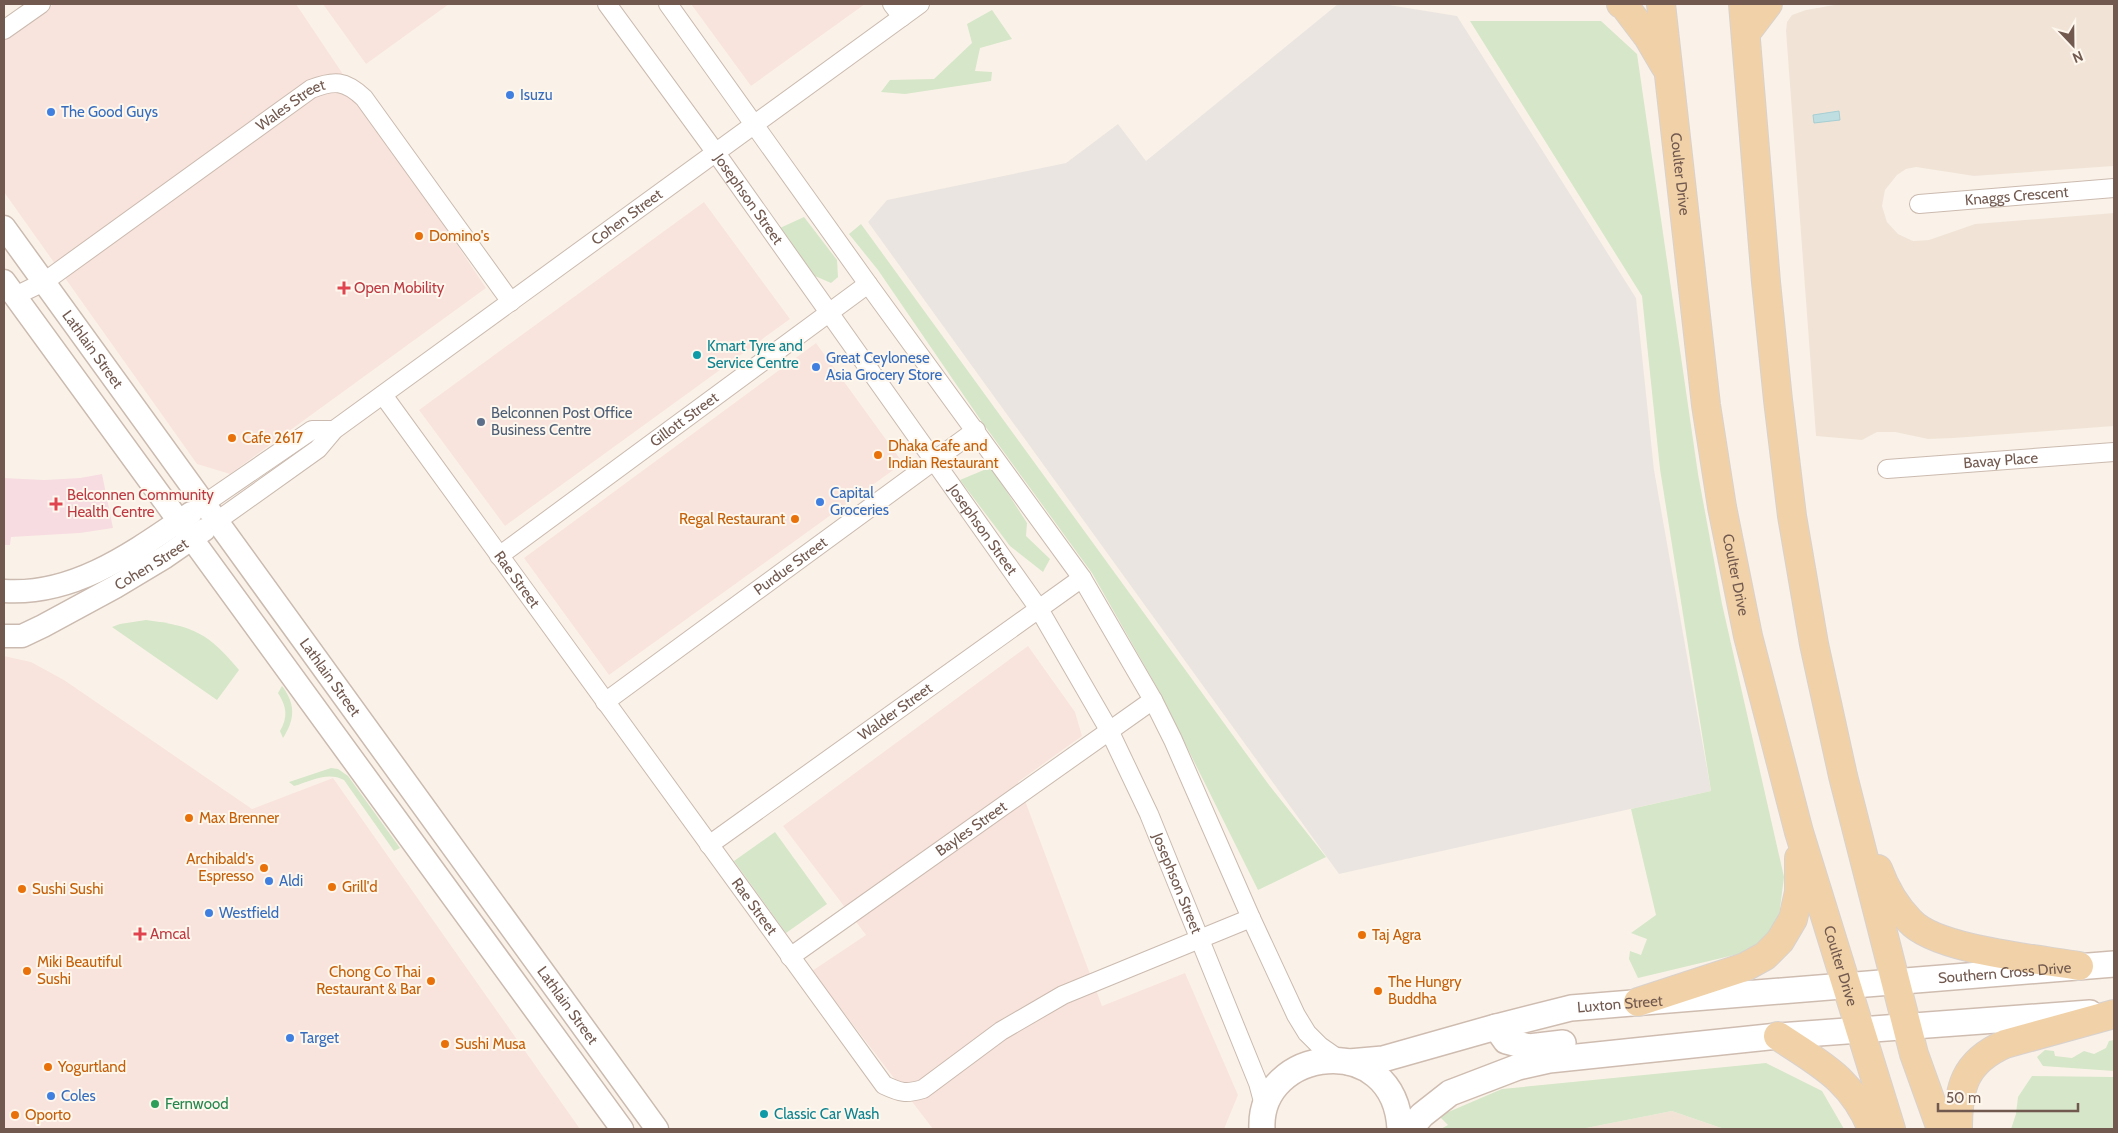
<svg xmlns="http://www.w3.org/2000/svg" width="2118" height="1133" viewBox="0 0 2118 1133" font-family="Cabin,sans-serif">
<rect width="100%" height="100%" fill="#faf2e8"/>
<!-- residential -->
<g fill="#f1e4d7">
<polygon points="1840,4 2114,4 2114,166 1974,176 1916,167 1906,169 1897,175 1885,190 1882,206 1887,222 1898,234 1913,241 1929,240 1975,224 2114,213 2114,426 1954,438 1928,439 1895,432 1877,432 1862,440 1816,436 1786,31 1787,22 1792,15 1806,10"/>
<polygon points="1672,1111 1724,1129 1581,1129"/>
</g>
<!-- commercial -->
<g fill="#f9e4dd">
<polygon points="54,4 296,4 486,288 230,474 197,464 4,192 4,41"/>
<polygon points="323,4 449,4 366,64"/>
<polygon points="691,4 865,4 751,86"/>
<polygon points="704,202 790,319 505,526 419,410"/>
<polygon points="816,343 903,463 609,675 524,558"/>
<polygon points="1028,646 1075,712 1082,736 1018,782 1102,1006 1185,973 1238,1095 1224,1129 933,1129 812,971 866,935 783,826"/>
<polygon points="4,656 31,662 64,680 252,809 333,778 580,1129 4,1129"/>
</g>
<!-- industrial -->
<polygon fill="#ebe5e1" points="1338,4 1383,4 1457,16 1636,298 1654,470 1711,791 1339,874 868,222 887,200 1066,163 1118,124 1146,161"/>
<!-- medical -->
<polygon fill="#f7dde1" points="102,474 113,528 80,533 11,537 10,545 4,545 4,478 44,480 80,478"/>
<!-- green -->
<g fill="#d6e6c8">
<polygon points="992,10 1012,39 980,48 975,71 992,72 991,81 905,94 881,92 890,80 934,79 972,43 967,24"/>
<polygon points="1470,21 1601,21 1637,54 1698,474 1722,604 1784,877 1779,916 1771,934 1751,951 1638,978 1629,959 1630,951 1641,955 1647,939 1631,933 1656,915 1631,809 1711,791 1660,469 1642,296"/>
<polygon points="804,217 837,260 838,277 831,283 815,276 780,228"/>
<polygon points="861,224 1269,785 1326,857 1258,890 1159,691 1092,573 982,422 878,270 849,234"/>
<polygon points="991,467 1027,523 1026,536 1050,559 1043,572 1010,546 960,480"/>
<path d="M 146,620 C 194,626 208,633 239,670 L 217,700 L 112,627 L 120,624 Z"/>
<path d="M 282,686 C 296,704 295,720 283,738 L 280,731 C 288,717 287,707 278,693 Z"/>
<path d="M 331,768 L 338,769 L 348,776 L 400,848 L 394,851 L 344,780 C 328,771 311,781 294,786 L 289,782 Z"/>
<polygon points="775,832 827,904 786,933 734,861"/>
<polygon points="2114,1040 2114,1071 2043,1066 2037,1057 2045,1050 2054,1051 2055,1056 2072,1058 2084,1051 2094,1054 2106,1048 2109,1041"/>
<polygon points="1766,1063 1822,1091 1844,1129 1724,1129 1672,1111 1581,1129 1441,1129 1448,1125 1439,1116 1502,1089"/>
<polygon points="2032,1076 2114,1077 2114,1129 2011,1129 2016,1114 2018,1097"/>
</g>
<!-- water -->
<polygon fill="#bfdee2" stroke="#a6ced2" points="1839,111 1840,120 1814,123 1813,115"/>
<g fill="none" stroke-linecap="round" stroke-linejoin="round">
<defs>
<g id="minor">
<path id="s1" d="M 607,4 L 716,153 L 1039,609 L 1109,730 L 1149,814 L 1258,1083 L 1265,1109"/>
<polyline points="668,4 868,284 1082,578 1153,700 1173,740 1251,918 1296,1015 1307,1033 1320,1046 1340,1060"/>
<polyline points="892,4 902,17"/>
<polyline points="4,30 41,4"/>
<path id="s2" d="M 1919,204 L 2114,188"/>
<path id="s3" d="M 15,296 L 44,282 L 311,89 C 334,80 345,80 364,98 L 511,302"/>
<path id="s4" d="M 383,395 L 884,1085 C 901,1093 906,1094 923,1089 L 1001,1031 L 1063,995 L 1251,918"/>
<path id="s5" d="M 1887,469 L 2114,452"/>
<polyline points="204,504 312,430 334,430"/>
<path id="s6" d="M 217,521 L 318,449 L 334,430 L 920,4"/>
<path id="s7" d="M 499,556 L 868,284"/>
<path id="s8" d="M 605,702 L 976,430"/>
<path id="s9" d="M 709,845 L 1082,578"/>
<path id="s10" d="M 790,957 L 1153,700"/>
</g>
<g id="tertiary">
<path id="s11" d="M 4,227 L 657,1129"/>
<polyline points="4,281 622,1129"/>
<path d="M 4,591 C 75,596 135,551 191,513"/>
<path id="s12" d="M 4,636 L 22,636 L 43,626 L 115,587 L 165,557 L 204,530"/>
</g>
<g id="secondary">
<polyline points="1496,1027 1506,1041 1529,1047 1563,1043"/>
<path id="s13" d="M 1349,1062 L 1383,1059 L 1496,1027 L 1571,1008 L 2114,964"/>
<path d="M 1262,1129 C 1258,1047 1395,1029 1400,1129"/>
<polyline points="1410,1129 1422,1115 1450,1093 1518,1067 1549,1060 1778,1036 2090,1013"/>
</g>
<g id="primary">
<polyline points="1621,4 1623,4 1648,37 1665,66"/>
<path id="s14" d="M 1661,4 L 1706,405 L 1722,507 L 1748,636 L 1799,832 L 1891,1129"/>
<polyline points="1743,4 1766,282 1778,400 1792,516 1814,644 1843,776 1914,1054 1941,1129"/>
<polyline points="1746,33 1768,4"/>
<path d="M 1878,869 C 1885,888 1895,906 1910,921 C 1936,950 2038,959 2079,966"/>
<polyline points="1638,1002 1745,967 1765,956 1780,941 1793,919 1799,892 1799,858"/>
<path d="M 1778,1036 C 1820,1064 1852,1079 1872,1129"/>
<path d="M 1958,1129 C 1958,1088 1964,1062 2005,1044 L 2114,1014"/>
</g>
</defs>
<!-- minor casing -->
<use href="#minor" stroke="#cbbaaf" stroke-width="20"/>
<!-- tertiary casing -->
<use href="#tertiary" stroke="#cbbaaf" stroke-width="25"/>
<!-- secondary casing -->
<use href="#secondary" stroke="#cfbcb0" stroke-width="28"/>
<!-- primary casing -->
<use href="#primary" stroke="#d8d1ce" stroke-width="30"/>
<!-- minor -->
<use href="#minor" stroke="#fff" stroke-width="18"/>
<!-- tertiary -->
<use href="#tertiary" stroke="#fff" stroke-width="22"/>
<!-- secondary -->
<use href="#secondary" stroke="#fff" stroke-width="25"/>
<!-- primary -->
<use href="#primary" stroke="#f1d2a8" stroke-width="28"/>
</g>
<!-- markers -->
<g fill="#3f7fe0" stroke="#fdf7ee" stroke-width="2">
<circle cx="510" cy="95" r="5"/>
<circle cx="51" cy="112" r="5"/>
<circle cx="816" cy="367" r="5"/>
<circle cx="820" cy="502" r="5"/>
<circle cx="269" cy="881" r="5"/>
<circle cx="209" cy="913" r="5"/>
<circle cx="290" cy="1038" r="5"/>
<circle cx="51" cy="1096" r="5"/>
</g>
<g fill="#e8710a" stroke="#fdf7ee" stroke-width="2">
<circle cx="419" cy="236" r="5"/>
<circle cx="232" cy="438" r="5"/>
<circle cx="878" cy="455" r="5"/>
<circle cx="795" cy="519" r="5"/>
<circle cx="189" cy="818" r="5"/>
<circle cx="264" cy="868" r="5"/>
<circle cx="332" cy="887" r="5"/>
<circle cx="22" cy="889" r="5"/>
<circle cx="1362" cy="935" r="5"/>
<circle cx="27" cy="971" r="5"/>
<circle cx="431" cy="981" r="5"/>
<circle cx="1378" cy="991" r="5"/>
<circle cx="445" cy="1044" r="5"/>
<circle cx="48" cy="1067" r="5"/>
<circle cx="15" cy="1115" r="5"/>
</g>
<g fill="#e0444e" stroke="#fdf7ee" stroke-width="2">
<path d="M341.5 280.5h5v5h5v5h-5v5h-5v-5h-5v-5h5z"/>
<path d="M53.5 496.5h5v5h5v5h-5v5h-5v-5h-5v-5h5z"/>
<path d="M137.5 926.5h5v5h5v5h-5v5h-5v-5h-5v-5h5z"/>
</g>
<g fill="#0f9aa8" stroke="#fdf7ee" stroke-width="2">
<circle cx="697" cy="355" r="5"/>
<circle cx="764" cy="1114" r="5"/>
</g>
<circle fill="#5c6f8a" stroke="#fdf7ee" stroke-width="2" cx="481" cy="422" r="5"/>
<circle fill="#2e9e5b" stroke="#fdf7ee" stroke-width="2" cx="155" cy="1104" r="5"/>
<g text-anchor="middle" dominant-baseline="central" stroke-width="4" stroke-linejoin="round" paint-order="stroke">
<!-- shop labels -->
<g font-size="15" fill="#366cbe" stroke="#fdf7ee" text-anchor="start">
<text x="520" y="95">Isuzu</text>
<text x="61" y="112">The Good Guys</text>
<text x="826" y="358">Great Ceylonese<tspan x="826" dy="17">Asia Grocery Store</tspan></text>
<text x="830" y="493">Capital<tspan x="830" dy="17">Groceries</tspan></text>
<text x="279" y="881">Aldi</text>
<text x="219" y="913">Westfield</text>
<text x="300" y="1038">Target</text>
<text x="61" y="1096">Coles</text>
</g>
<!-- street labels -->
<g font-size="15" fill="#72594f" stroke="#fdf7ee">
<text stroke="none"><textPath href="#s3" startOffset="336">Wales Street</textPath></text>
<text stroke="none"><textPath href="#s14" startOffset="171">Coulter Drive</textPath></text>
<text stroke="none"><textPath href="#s2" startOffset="98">Knaggs Crescent</textPath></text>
<text stroke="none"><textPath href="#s1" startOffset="241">Josephson Street</textPath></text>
<text stroke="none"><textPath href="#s6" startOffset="511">Cohen Street</textPath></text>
<text stroke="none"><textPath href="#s11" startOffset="151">Lathlain Street</textPath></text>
<text stroke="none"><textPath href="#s7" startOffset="230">Gillott Street</textPath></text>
<text stroke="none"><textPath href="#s5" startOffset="114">Bavay Place</textPath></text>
<text stroke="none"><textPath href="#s1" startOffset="646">Josephson Street</textPath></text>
<text stroke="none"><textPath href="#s12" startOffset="166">Cohen Street</textPath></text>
<text stroke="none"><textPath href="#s8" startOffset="230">Purdue Street</textPath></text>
<text stroke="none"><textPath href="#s14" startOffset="576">Coulter Drive</textPath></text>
<text stroke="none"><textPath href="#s4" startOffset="228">Rae Street</textPath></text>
<text stroke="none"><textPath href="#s11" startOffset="556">Lathlain Street</textPath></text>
<text stroke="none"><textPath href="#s9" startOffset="229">Walder Street</textPath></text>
<text stroke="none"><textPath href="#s10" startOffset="222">Bayles Street</textPath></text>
<text stroke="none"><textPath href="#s1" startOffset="1051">Josephson Street</textPath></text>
<text stroke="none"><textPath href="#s4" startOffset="632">Rae Street</textPath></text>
<text stroke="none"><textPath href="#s14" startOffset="981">Coulter Drive</textPath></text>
<text stroke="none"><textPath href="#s13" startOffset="664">Southern Cross Drive</textPath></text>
<text stroke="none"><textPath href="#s13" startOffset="278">Luxton Street</textPath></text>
<text stroke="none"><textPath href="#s11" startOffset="961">Lathlain Street</textPath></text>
</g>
<!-- food labels -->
<g font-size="15" fill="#c56008" stroke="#fdf7ee" text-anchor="start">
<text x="429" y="236">Domino's</text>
<text x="242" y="438">Cafe 2617</text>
<text x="888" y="446">Dhaka Cafe and<tspan x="888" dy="17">Indian Restaurant</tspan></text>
<text x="785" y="519" text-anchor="end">Regal Restaurant</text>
<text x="199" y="818">Max Brenner</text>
<text x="254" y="859" text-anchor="end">Archibald's<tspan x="254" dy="17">Espresso</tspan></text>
<text x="342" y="887">Grill'd</text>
<text x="32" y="889">Sushi Sushi</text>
<text x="1372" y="935">Taj Agra</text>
<text x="37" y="962">Miki Beautiful<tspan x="37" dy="17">Sushi</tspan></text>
<text x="421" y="972" text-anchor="end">Chong Co Thai<tspan x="421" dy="17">Restaurant &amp; Bar</tspan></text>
<text x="1388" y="982">The Hungry<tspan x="1388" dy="17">Buddha</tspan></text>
<text x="455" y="1044">Sushi Musa</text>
<text x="58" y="1067">Yogurtland</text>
<text x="25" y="1115">Oporto</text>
</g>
<!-- health labels -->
<g font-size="15" fill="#be3a42" stroke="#fdf7ee" text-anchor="start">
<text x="354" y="288">Open Mobility</text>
<text x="67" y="495">Belconnen Community<tspan x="67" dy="17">Health Centre</tspan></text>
<text x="150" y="934">Amcal</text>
</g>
<!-- culture labels -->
<g font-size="15" fill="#0d838f" stroke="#fdf7ee" text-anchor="start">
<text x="707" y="346">Kmart Tyre and<tspan x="707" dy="17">Service Centre</tspan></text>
<text x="774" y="1114">Classic Car Wash</text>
</g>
<!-- service labels -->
<g font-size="15" fill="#4e5e75" stroke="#fdf7ee" text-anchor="start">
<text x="491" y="413">Belconnen Post Office<tspan x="491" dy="17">Business Centre</tspan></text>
</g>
<!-- leisure labels -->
<g font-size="15" fill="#27864d" stroke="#fdf7ee" text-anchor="start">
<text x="165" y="1104">Fernwood</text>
</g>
</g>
<!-- border -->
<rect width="2118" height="1133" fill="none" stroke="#72594f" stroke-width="10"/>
<!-- north arrow -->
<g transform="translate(2073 45) rotate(158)" stroke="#fdf7ee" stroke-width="4" paint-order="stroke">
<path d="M0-4L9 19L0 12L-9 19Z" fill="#72594f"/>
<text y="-8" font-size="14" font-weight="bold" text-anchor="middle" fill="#72594f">N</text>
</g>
<!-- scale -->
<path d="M1938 1103v8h140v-8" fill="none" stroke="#72594f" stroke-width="2.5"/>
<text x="1946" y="1103" font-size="15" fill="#72594f" stroke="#fdf7ee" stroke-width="4" paint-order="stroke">50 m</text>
</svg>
